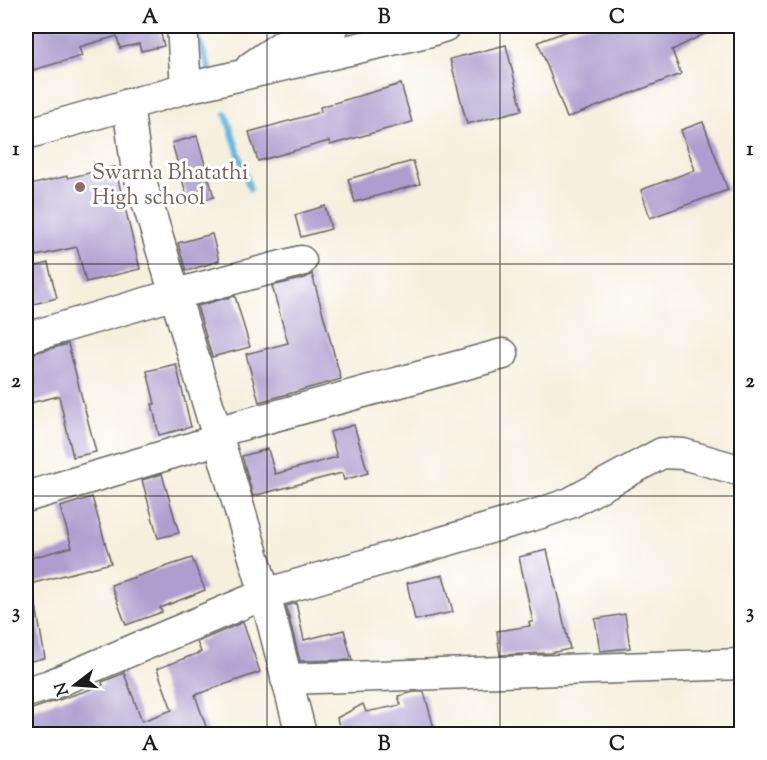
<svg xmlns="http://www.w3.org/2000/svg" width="767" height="760" viewBox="0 0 767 760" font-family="'Sorts Mill Goudy',serif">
<rect width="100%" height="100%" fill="#fff"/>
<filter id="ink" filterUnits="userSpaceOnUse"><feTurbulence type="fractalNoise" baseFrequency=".0167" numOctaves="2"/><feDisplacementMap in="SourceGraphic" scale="12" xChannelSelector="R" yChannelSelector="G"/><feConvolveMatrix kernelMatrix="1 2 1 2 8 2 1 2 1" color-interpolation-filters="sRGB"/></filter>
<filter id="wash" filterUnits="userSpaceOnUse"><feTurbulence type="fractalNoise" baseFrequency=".008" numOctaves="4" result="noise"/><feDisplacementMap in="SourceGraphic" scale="24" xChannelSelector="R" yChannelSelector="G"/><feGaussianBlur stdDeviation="1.35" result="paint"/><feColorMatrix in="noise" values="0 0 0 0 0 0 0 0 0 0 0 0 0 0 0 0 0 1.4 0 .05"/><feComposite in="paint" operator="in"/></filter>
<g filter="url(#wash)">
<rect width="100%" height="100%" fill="#f5efdd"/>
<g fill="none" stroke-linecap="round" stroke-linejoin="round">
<!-- stream -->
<g stroke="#65b8e1" stroke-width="6">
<polyline points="196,32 211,73"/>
<polyline points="226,114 250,189"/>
</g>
</g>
<g id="blocks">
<!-- building -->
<g fill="#ad9ecf">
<polygon points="26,26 159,26 164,46 141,51 139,44 120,48 117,36 79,47 82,56 26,72"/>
<polygon points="581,26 720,26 672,50 681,74 567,118 538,42"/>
<polygon points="506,45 522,110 467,124 450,59"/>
<polygon points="401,84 412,122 330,145 329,141 258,161 249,132 321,112 320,107"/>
<polygon points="703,122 728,190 650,218 641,190 695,170 681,130"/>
<polygon points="197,136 214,197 189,204 172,143"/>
<polygon points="413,161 420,184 355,202 348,179"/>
<polygon points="115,167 140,269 86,282 77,247 36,256 26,216 26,186 67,176 68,178"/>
<polygon points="325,206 331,229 301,237 295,215"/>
<polygon points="212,234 219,261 186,271 178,243"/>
<polygon points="48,263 57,298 26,306 26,269"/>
<polygon points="312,274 341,379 259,402 246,354 288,343 272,286 305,278"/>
<polygon points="235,296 250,347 212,357 197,306"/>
<polygon points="68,344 96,452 73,457 59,396 26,404 26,355"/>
<polygon points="176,364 191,427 159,435 152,404 155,404 147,371"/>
<polygon points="354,425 368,473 344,480 342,473 253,496 242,456 268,449 275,474 337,457 330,432"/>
<polygon points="162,474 179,533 158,538 142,480"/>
<polygon points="92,497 111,563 26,585 26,559 72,547 60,507"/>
<polygon points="547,550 570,649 550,653 500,655 497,631 530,626 529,622 533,622 519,557"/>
<polygon points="192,558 205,590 160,608 162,612 126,625 111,585"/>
<polygon points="443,575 453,612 415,620 407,583"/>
<polygon points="34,594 45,658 26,662 26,595"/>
<polygon points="296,603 304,640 344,630 352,660 300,661 286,606"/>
<polygon points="625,614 630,648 600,651 595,619"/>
<polygon points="243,622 260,672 195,695 209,735 26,735 26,711 103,685 102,682 124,673 142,721 172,710 157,669 201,652 197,642"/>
<polygon points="414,692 424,692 436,735 341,735 337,718 363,704 366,712 401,705 398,696"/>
</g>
</g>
</g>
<g filter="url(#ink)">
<use href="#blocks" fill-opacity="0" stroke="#686660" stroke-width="1.5"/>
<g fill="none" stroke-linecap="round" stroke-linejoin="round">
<defs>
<g id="minor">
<polyline points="182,26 186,88"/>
<polyline points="251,67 290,40 334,26"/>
<polyline points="128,104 136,165 265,594 301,734"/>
<polyline points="26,134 186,88 427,32 445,26"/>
<polyline points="26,338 176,294 301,261"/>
<polyline points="216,432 503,354"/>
<polyline points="26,497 217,440"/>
<polyline points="286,679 742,664"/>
<polyline points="26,692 50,685 265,594 541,513 570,503 662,453 683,454 742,471"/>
</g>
</defs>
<!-- minor casing -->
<use href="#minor" stroke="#686660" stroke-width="33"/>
<!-- minor -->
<use href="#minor" stroke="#fff" stroke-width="30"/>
</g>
</g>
<!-- grid -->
<path fill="none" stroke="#1c1c1c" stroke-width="1.5" stroke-opacity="0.55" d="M 267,26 L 267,734M 500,26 L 500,734M 26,264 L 742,264M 26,496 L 742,496"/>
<!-- markers -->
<circle fill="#8d6e63" stroke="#fff" stroke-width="2" cx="80" cy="187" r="6"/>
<g text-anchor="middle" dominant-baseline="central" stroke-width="6" stroke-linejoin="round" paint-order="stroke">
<!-- education labels -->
<g font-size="22" fill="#785e54" stroke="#fff" text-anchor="start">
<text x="92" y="174">Swarna Bhatathi<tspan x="92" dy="25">High school</tspan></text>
</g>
</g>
<!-- margin -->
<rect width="767" height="760" fill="none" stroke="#fff" stroke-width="66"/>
<!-- north arrow -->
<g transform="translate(75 685) rotate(253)" stroke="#ffffff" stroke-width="4.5" paint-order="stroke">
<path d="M0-4.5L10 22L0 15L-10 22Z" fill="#1c1c1c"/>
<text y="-9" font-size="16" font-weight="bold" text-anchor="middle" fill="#1c1c1c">N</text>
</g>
<rect x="33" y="33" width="701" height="694" fill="none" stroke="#1c1c1c" stroke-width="2"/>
<g font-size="20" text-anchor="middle" font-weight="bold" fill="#1c1c1c">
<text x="150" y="23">A</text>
<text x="384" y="23">B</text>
<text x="617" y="23">C</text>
<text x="16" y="155">1</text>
<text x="750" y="155">1</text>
<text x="16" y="387">2</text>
<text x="750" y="387">2</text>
<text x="16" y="618">3</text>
<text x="750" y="618">3</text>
<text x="150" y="750">A</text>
<text x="384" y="750">B</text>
<text x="617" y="750">C</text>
</g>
</svg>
